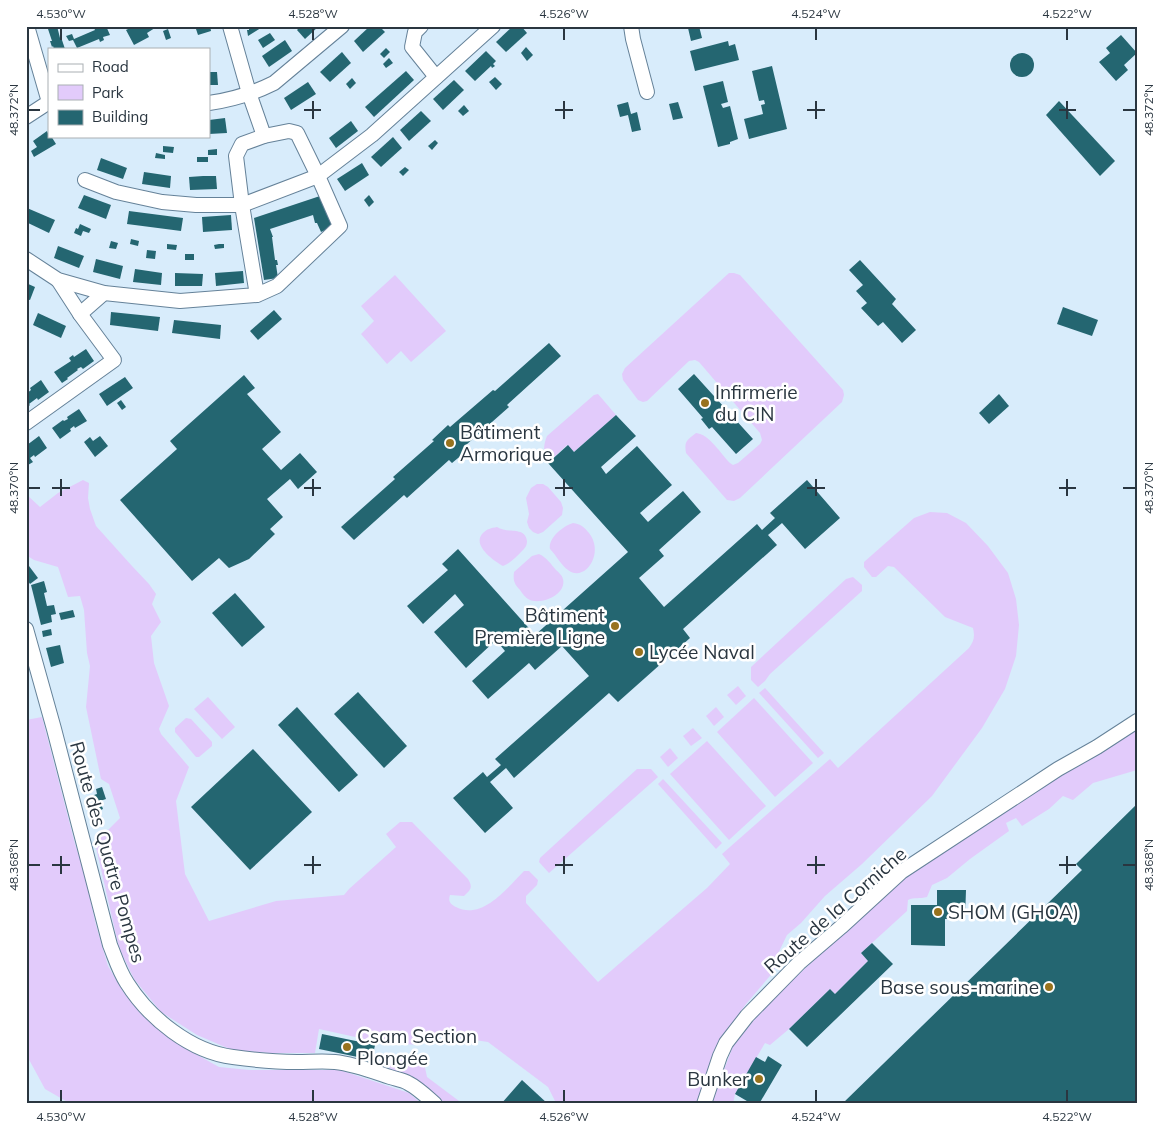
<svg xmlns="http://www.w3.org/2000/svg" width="1163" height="1130" viewBox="0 0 1163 1130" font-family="Mulish,sans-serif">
<rect width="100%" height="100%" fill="#d8ecfb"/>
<!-- green -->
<g fill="#e2cbfb">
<path d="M 729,273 L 734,273 L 740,275 L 843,390 L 844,395 L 842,402 L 740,498 L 734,501 L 727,500 L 686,453 C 684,441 687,440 696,433 C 709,434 721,454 730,463 L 733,465 L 738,463 L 760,444 L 762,440 L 760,433 L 699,362 L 695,360 L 689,361 L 647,401 L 643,402 L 638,400 L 623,380 L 622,374 L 625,368 Z"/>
<polygon points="395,275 446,331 411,362 401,351 387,364 361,334 374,321 361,306"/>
<path d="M 598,394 L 616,415 L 574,452 L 567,445 L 548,463 C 543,453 543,446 547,436 L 594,395 Z"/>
<path d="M 83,480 L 89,483 L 88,498 L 90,509 L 96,526 L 132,566 L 149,584 L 156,594 L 152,604 L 161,622 L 151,636 L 154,663 L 169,706 L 159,729 L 161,734 L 189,767 L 176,801 L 185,874 L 209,921 L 276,901 L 344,895 L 349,889 L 396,847 L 386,834 L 400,822 L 412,822 L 468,879 C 473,887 471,890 464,896 L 450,895 C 448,901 450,904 456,907 C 482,921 508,887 524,871 L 529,871 L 538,880 L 537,885 L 526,896 L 526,903 L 598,982 L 707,888 L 730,864 L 722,854 L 830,759 L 838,768 L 969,648 C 974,641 975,637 973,628 L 945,617 L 894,567 L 888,566 L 876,577 L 872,577 L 864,567 L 864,562 L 914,518 L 930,512 L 947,513 L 966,523 L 988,546 L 1008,573 L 1016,599 L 1019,625 L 1016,656 L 1005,689 L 982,728 L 932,796 L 862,864 L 825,896 L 801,923 L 787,935 L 774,962 L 775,970 L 746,1004 L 719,1042 L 698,1104 L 555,1104 L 555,1101 L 548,1087 L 488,1042 L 435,1034 L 419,1045 L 378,1042 L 319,1029 L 315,1053 L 270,1053 L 232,1050 L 197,1035 L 161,1012 L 134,979 L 119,948 L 95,843 L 120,818 L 109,784 L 101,779 L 86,707 L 90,666 L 87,653 L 84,610 L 80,596 L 68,597 L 58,567 L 34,560 L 26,555 L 26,494 L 40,507 L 58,493 Z"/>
<polygon points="537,484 543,484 548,487 561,502 563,508 562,515 543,532 538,534 533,532 529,528 527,522 529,514 526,498 531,488"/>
<path d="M 573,523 C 581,524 584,527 589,533 C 605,553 585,583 568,570 C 561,565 556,555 550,549 C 548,538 563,526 573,523 Z"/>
<path d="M 497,527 C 507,534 525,526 527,541 C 527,546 525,548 522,551 C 516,557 511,563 503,566 C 494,561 471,545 483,533 C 487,529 491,528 497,527 Z"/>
<path d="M 539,554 C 546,557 551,564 556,570 C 559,573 562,575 563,579 C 567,595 540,606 528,599 C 525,597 522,593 520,590 C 514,584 513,580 514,572 L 532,556 Z"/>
<polygon points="853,577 862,585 862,591 770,674 765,681 758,687 751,680 751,667 846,579"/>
<polygon points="738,686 746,696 736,705 727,695"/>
<polygon points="765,688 824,753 818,758 759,693"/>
<polygon points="208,697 235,727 222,739 194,709"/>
<polygon points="754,698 813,763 775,797 717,732"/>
<polygon points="716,707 724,717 714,726 706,716"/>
<polygon points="42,717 75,844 83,868 96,925 108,966 124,993 140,1013 183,1047 219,1067 249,1070 340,1070 409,1093 422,1104 71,1104 45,1089 26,1054 26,720"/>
<polygon points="186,718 191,719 212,742 212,746 199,757 196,757 175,732 175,728"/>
<path d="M 1137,725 L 1137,770 L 1093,783 L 1073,800 L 1063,796 L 1049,809 L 1022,826 L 1016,818 L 1006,823 L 1009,831 L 970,859 L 947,878 L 932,885 L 927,897 C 920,899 914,897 908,900 L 907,911 L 861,953 L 868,961 L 835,994 L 830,989 L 789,1029 L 770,1045 L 765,1043 L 735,1094 L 733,1104 L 711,1104 L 733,1046 L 765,1006 L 910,870 Z"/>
<polygon points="693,728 702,738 691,746 683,736"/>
<polygon points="707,741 766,806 729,840 670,774"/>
<polygon points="670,748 678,758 668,767 660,757"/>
<polygon points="637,769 651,769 658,777 549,873 539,862 540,858"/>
<polygon points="663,779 722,843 716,849 658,784"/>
<polygon points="398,1055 404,1056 407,1061 413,1061 417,1055 423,1058 427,1077 463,1104 445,1104 410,1078 389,1068 392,1059"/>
</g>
<!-- building -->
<g fill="#246671">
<polygon points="57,26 60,38 61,37 65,49 54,49 53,46 52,47 50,41 52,41 48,29"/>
<polygon points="93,26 106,26 110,35 103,37 104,40 100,42 99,39 77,48 73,40 69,41 66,36 72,34 74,39 95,30"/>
<polygon points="134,26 158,26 147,33 149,37 134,45 126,30"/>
<polygon points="195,26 210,26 211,31 198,35"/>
<polygon points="249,26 264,26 248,36 247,30 249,30"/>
<polygon points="301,26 319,26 305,39 297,30"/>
<polygon points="370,26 379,26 385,32 363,52 354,41"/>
<polygon points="513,26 521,26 527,33 506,52 496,42"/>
<polygon points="684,26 699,26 702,38 691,41 688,28 684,29"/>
<polygon points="168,29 171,38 166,40 163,31"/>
<polygon points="270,33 275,40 263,48 258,40"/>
<polygon points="1121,35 1137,53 1124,65 1128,70 1116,81 1099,62 1110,53 1106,48"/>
<polygon points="285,40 292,51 269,67 262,56"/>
<polygon points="728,41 729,46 735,44 739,60 695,71 690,51"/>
<polygon points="526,47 533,55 527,61 521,53"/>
<polygon points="386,48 390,52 384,58 380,54"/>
<polygon points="486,51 496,61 493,64 495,66 492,68 491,66 475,81 465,71"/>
<polygon points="342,52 351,63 330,82 320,72"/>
<circle cx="1022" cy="65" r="12"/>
<polygon points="389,58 393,63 386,68 383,64"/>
<polygon points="772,66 787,129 749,139 744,119 763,114 761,105 765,104 764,100 759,101 752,71"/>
<polygon points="406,71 414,80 374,117 365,107"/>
<polygon points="209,72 217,72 218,85 209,85"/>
<polygon points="495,77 502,84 496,90 489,82"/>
<polygon points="352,78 356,83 350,89 346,84"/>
<polygon points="454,80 464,90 443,110 433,99"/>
<polygon points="723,81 728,102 721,104 723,108 730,106 738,139 730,142 730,144 718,147 703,86"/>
<polygon points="308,82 316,94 291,110 284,98"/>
<polygon points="1059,101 1115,161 1100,176 1046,115"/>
<polygon points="628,102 631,114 637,112 641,130 632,132 628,115 620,117 617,105"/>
<polygon points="678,102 683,118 673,120 669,104"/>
<polygon points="464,105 469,111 463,116 458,111"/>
<polygon points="421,111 431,121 409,141 400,130"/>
<polygon points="225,118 227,133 209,134 209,120"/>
<polygon points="351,121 358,131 336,148 329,138"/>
<polygon points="47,131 49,136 51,136 56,144 34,157 31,151 37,147 33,141"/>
<polygon points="393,137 402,148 381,167 371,157"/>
<polygon points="435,140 438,143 432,150 428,146"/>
<polygon points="163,146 174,147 173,153 163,152"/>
<polygon points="217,149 217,155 208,155 208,150"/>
<polygon points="156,153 165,155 165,159 155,158"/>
<rect x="197" y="157" width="11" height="5"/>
<polygon points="101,158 127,168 123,179 97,170"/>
<polygon points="362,163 369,175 345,191 337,179"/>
<polygon points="405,167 409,170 403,176 399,172"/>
<polygon points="144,172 171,176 170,188 142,184"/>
<polygon points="203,176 216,176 217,189 190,190 189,177"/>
<polygon points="84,195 111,205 106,219 78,208"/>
<polygon points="369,195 374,202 369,207 364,200"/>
<polygon points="320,196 334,226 321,232 317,223 315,223 313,215 270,229 273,237 272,237 275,260 277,260 278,265 276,265 278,278 264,280 254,218"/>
<polygon points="27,208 55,220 49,233 26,222"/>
<polygon points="129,211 183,218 181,231 127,224"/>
<polygon points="231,215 232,230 203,232 202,217"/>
<polygon points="80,224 91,229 89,233 83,231 81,236 74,233 76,228 78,229"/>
<polygon points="131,239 139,241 138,246 130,244"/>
<polygon points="111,241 118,243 116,249 109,248"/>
<polygon points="167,244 177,245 176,250 167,249"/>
<polygon points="219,244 224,244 224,248 215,249 214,245"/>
<polygon points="58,246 84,256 79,268 54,258"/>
<polygon points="147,250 156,251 155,259 146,258"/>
<rect x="185" y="254" width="9" height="6"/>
<polygon points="96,259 123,266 120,279 93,272"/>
<polygon points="860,260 896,299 892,304 916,330 902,343 883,322 878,326 861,308 867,303 856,291 863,285 849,270"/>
<polygon points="135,269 162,273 161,285 133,282"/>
<polygon points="243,271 244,283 216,286 215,273"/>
<polygon points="175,273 203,274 202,286 175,286"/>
<polygon points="26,283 35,287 30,300 26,299"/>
<polygon points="1063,307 1098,320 1092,336 1057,324"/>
<polygon points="274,310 282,319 258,340 250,331"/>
<polygon points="111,312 160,317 158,331 110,325"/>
<polygon points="38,313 66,326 61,338 33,325"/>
<polygon points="174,320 221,325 220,339 172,333"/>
<polygon points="549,343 561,356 507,405 509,407 466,445 469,449 452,463 449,460 407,498 404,495 354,540 341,527 395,479 393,477 434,441 432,440 448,425 450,427 493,390 495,391"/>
<polygon points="86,349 94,361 83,369 81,367 77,369 78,370 67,378 68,379 62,383 54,372 71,361 69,358 73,355 74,357"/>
<polygon points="694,374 753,439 736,454 712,427 709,429 701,419 703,418 678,389"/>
<polygon points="244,375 255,388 247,394 281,432 262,449 281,470 300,453 317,472 298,489 290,479 267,499 283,517 270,529 275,534 249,559 229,568 219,558 192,581 120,500 177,449 170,441"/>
<polygon points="125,377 133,388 107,406 99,394"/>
<polygon points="41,380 49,392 38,400 37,398 29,404 30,405 26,408 26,394 31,390 30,388"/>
<polygon points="999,394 1009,406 989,424 979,413"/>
<polygon points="121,400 126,407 122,410 117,403"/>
<polygon points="79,409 87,421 75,428 74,426 70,429 71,431 60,439 52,428 63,420 64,421 68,419 67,417"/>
<polygon points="616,415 636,436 601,467 606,474 637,446 672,485 640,513 648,522 683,491 701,512 659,550 664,556 639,578 664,607 757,524 762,530 775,518 770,513 807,480 840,518 805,549 782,523 768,535 777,545 683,629 690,638 618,702 609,693 514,778 506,768 490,782 513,808 485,833 453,798 483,772 487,777 501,765 495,759 589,676 562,646 535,670 529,663 488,699 472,681 505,651 496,640 466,668 434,632 464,605 455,594 423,624 407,606 448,570 442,564 458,549 535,635 628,552 548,463 568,445 574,452"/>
<polygon points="39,436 47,448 35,457 34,455 30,458 33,462 28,465 27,462 26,463 26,448 28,446 27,445"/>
<polygon points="100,436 108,446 95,457 84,442 90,437 93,441"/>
<polygon points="29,566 38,578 30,584 26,578 26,568"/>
<polygon points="44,581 47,592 44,593 47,606 54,605 56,614 51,615 52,622 41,625 31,585"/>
<polygon points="235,593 265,627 242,647 212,613"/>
<polygon points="73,610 75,617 61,620 59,613"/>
<polygon points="51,629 52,635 43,637 42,631"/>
<polygon points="60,645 64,663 51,667 46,648"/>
<polygon points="358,692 407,746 384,768 334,714"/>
<polygon points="297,707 358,775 339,792 278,725"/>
<polygon points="253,749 312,812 250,870 191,807"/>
<polygon points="102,787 106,799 100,801 103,809 96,812 91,796 97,794 96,789"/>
<polygon points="1137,804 1137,1104 842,1104 1082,870 1076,864"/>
<polygon points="877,873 883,880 877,885 871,878"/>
<polygon points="937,890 966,890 965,919 945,919 945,946 911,945 911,905 937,905"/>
<polygon points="822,921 830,929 822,937 814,929"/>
<polygon points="872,943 893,964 807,1047 789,1029 830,989 835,994 868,961 861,953"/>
<polygon points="322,1034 375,1045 372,1060 319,1049"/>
<polygon points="768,1056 782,1065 759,1104 752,1104 735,1094 756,1057 765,1062"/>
<polygon points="522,1080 548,1104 501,1104"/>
</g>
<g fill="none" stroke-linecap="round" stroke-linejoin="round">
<defs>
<g id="minor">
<polyline points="230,26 249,93 264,136"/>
<polyline points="421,26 415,32 412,47 436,77"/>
<polyline points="631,26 633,39 647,92"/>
<path d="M 209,103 C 230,100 254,93 274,83 L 342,26"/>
<polyline points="26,117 49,102 27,26"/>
<polyline points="85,180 116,192 162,202 196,205 242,205 318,176 372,135 493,26"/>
<polyline points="26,259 58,280 104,293 180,301 257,295 277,286 340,226 318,176 297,133 289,131 264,136 242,144 236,156 242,205 257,295"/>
<polyline points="80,314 104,293"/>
<polyline points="26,423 114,360 80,314 58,280"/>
<path d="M 26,629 L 54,729 L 110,945 C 115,957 119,971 127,983 C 149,1018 191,1052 233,1057 C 254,1060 276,1062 297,1062 C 310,1062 323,1061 335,1062 C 354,1064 372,1071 390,1077 C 396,1079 403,1080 408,1083 C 418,1088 427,1097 435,1104"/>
<polyline points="704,1104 720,1056 726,1043 747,1016 799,963 841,927 901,872 1058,769 1097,747 1137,721"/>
</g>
</defs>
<!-- minor casing -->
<use href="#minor" stroke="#658299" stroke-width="16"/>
<!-- minor -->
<use href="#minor" stroke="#fff" stroke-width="14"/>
</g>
<!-- ticks -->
<path fill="none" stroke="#2a3640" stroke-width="2" d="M 61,28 L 61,40M 313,28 L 313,40M 564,28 L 564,40M 816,28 L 816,40M 1067,28 L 1067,40M 313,101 L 313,119M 564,101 L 564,119M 816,101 L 816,119M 1067,101 L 1067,119M 28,110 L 40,110M 304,110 L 321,110M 555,110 L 573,110M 807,110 L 825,110M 1059,110 L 1076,110M 1123,110 L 1136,110M 61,479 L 61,496M 313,479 L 313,496M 564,479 L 564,496M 816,479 L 816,496M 1067,479 L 1067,496M 28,488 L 40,488M 52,488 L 70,488M 304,488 L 321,488M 555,488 L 573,488M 807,488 L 825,488M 1059,488 L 1076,488M 1123,488 L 1136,488M 61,856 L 61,874M 313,856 L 313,874M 564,856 L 564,874M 816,856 L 816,874M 1067,856 L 1067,874M 28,865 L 40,865M 52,865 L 70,865M 304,865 L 321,865M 555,865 L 573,865M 807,865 L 825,865M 1059,865 L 1076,865M 1123,865 L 1136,865M 61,1090 L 61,1102M 313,1090 L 313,1102M 564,1090 L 564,1102M 816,1090 L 816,1102M 1067,1090 L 1067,1102"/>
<!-- markers -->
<g fill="#98721d" stroke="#fff" stroke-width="2">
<circle cx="705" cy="403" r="5"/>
<circle cx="450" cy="443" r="5"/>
<circle cx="615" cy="626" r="5"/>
<circle cx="639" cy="652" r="5"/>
<circle cx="938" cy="912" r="5"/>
<circle cx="1049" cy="987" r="5"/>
<circle cx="347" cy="1047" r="5"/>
<circle cx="759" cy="1079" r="5"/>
</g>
<g text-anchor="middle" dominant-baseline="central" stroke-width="5" stroke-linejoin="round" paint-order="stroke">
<!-- poi labels -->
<g font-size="19" fill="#2a3640" stroke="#fff" text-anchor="start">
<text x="715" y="392">Infirmerie<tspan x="715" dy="22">du CIN</tspan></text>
<text x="460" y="432">Bâtiment<tspan x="460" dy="22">Armorique</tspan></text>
<text x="605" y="615" text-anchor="end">Bâtiment<tspan x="605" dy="22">Première Ligne</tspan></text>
<text x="649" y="652">Lycée Naval</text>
<text x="948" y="912">SHOM (GHOA)</text>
<text x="1039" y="987" text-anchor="end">Base sous-marine</text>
<text x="357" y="1036">Csam Section<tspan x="357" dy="22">Plongée</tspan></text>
<text x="749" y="1079" text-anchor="end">Bunker</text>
</g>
<!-- street labels -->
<g font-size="19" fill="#2a3640" stroke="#fff">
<text transform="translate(108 852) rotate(74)">Route des Quatre Pompes</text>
<text transform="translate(835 910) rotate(-41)">Route de la Corniche</text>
</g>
</g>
<!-- border -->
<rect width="1163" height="1130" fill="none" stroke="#ffffff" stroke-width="55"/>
<!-- legend -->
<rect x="48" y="48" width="162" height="90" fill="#ffffff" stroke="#aaafb3"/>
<rect x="58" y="64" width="25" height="8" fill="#ffffff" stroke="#aaafb3"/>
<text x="92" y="72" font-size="15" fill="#2a3640">Road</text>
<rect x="58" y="85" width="25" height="15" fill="#e2cbfb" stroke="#aaafb3"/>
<text x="92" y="98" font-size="15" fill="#2a3640">Park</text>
<rect x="58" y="110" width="25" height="15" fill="#246671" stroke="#aaafb3"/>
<text x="92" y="122" font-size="15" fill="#2a3640">Building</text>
<rect x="28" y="28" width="1108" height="1074" fill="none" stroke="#2a3640" stroke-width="2"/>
<g font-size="12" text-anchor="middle" fill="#2a3640">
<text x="61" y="18">4.530°W</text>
<text x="313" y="18">4.528°W</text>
<text x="564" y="18">4.526°W</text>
<text x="816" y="18">4.524°W</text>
<text x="1067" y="18">4.522°W</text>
<text transform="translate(14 110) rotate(-90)" y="4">48.372°N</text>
<text transform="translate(1149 110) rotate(-90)" y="4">48.372°N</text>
<text transform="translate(14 488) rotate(-90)" y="4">48.370°N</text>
<text transform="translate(1149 488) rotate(-90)" y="4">48.370°N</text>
<text transform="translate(14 865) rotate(-90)" y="4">48.368°N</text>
<text transform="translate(1149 865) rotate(-90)" y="4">48.368°N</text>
<text x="61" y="1121">4.530°W</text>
<text x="313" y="1121">4.528°W</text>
<text x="564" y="1121">4.526°W</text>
<text x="816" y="1121">4.524°W</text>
<text x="1067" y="1121">4.522°W</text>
</g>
</svg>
